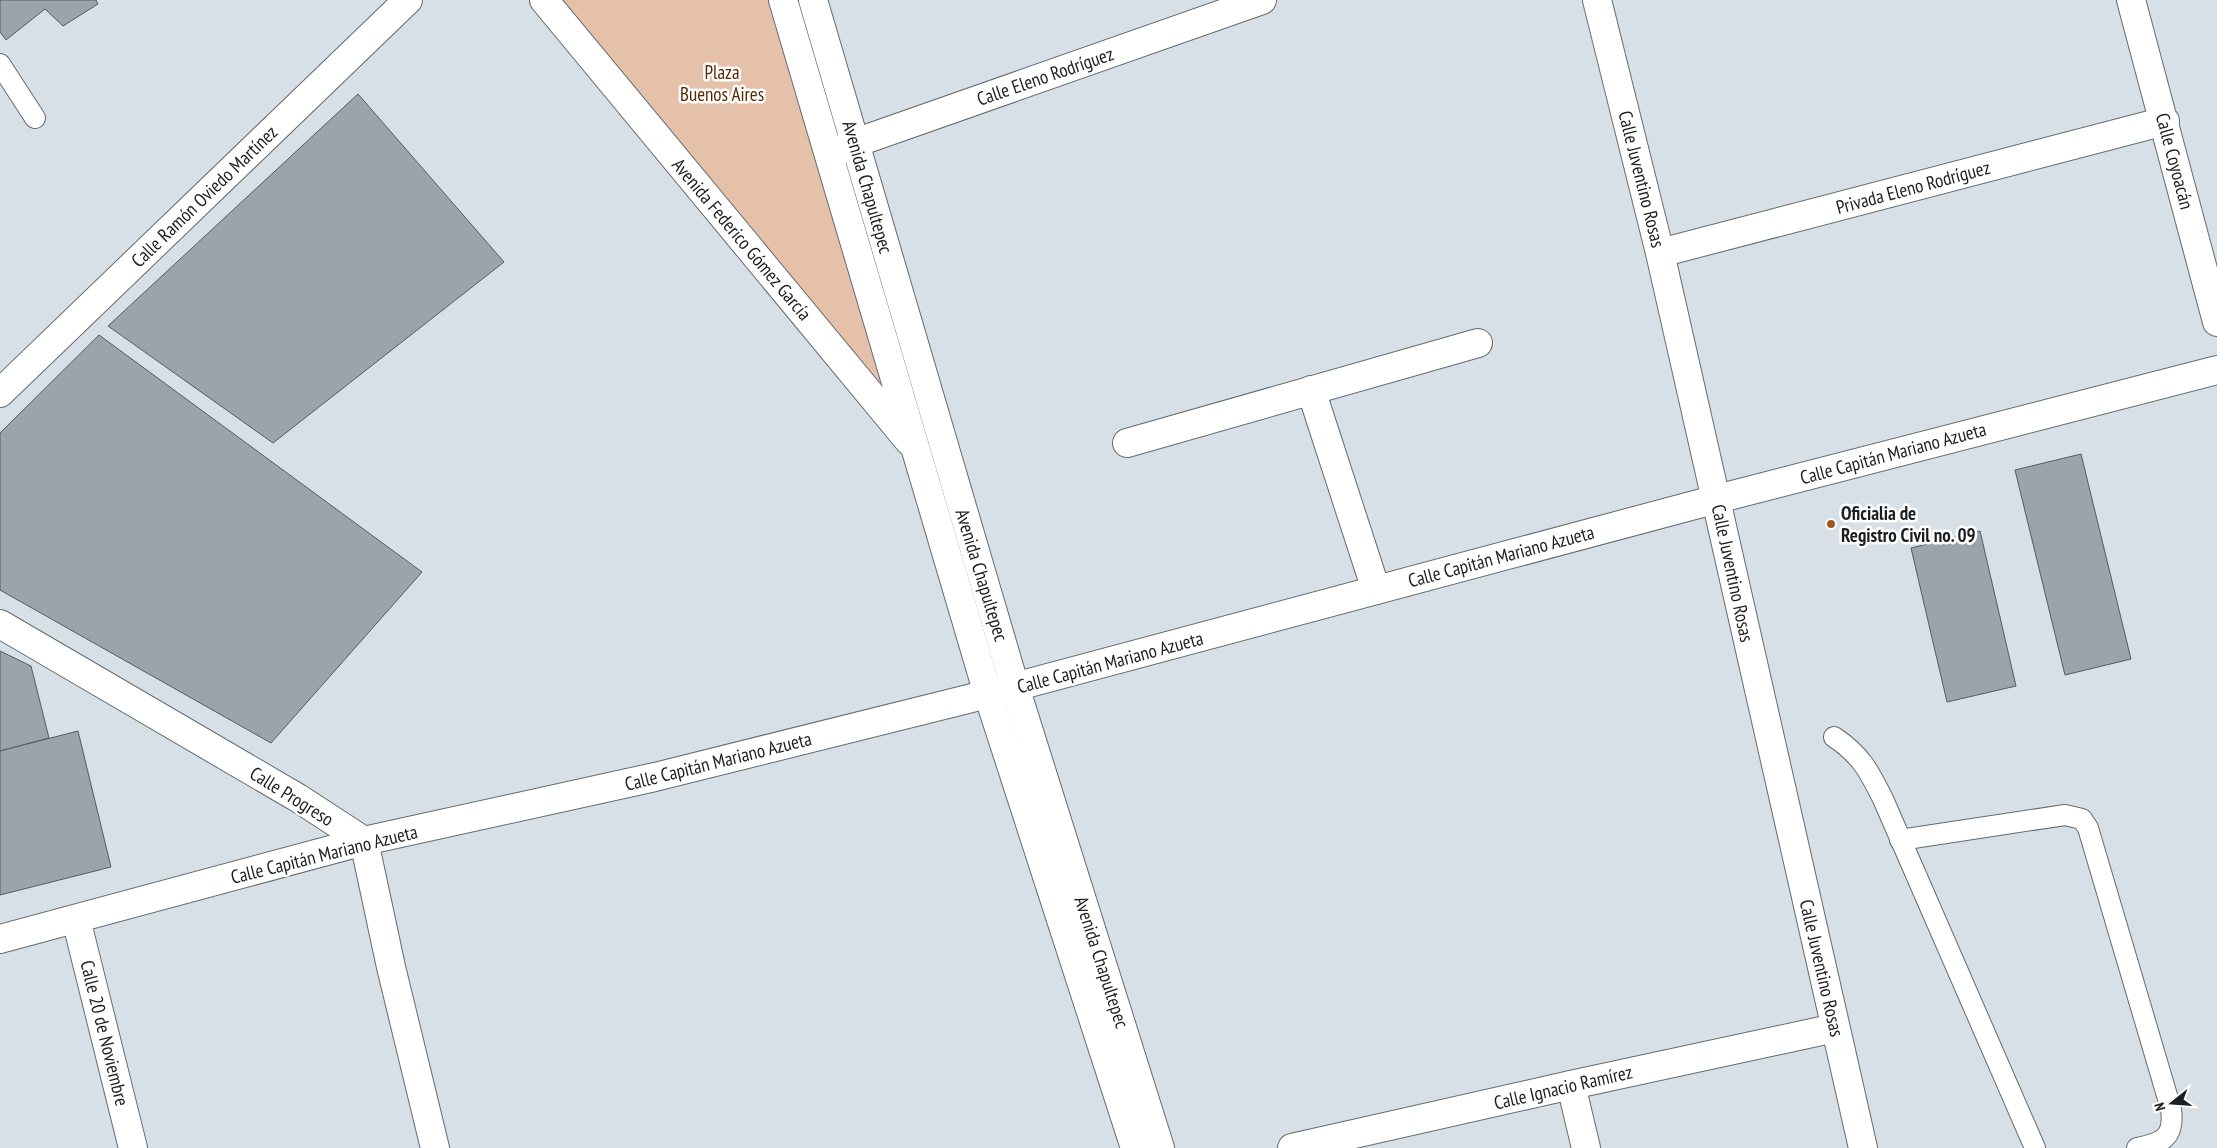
<svg xmlns="http://www.w3.org/2000/svg" width="2217" height="1148" viewBox="0 0 2217 1148" font-family="'PT Sans Narrow',sans-serif">
<rect width="100%" height="100%" fill="#d6e0e6"/>
<!-- green -->
<polygon fill="#e6c1a9" points="544,0 783,0 897,383 868,391"/>
<!-- building -->
<g fill="#9ba4aa" stroke="#535c61">
<polygon points="0,0 96,0 98,4 63,26 45,9 6,40 0,32"/>
<polygon points="358,94 504,262 273,443 108,326"/>
<polygon points="99,335 422,572 271,743 0,590 0,433"/>
<polygon points="2081,454 2131,659 2065,675 2015,470"/>
<polygon points="1980,531 2016,686 1947,702 1911,548"/>
<polygon points="0,651 31,666 49,738 0,751"/>
<polygon points="78,731 111,867 0,895 0,751"/>
</g>
<g fill="none" stroke-linecap="round" stroke-linejoin="round">
<defs>
<g id="lane">
<polyline points="0,64 35,118"/>
<path d="M 1834,737 C 1861,755 1869,771 1883,799 L 2035,1148"/>
<path d="M 1900,840 L 2065,815 L 2082,819 L 2088,828 L 2171,1109 C 2175,1138 2162,1143 2137,1148"/>
</g>
<g id="street">
<polyline points="1597,0 1660,253 1863,1148"/>
<polyline points="2131,0 2217,322"/>
<polyline points="833,153 855,143 1262,0"/>
<polyline points="1660,253 2165,121"/>
<polyline points="1311,390 1376,590"/>
<polyline points="0,393 408,0"/>
<polyline points="1127,443 1478,343"/>
<polyline points="0,624 298,798 364,841 391,967 435,1148"/>
<polyline points="76,919 133,1148"/>
<polyline points="0,939 364,841 655,777 988,694 1717,499 2217,370"/>
<polyline points="1571,1085 1586,1148"/>
<polyline points="1292,1148 1571,1085 1835,1028"/>
</g>
<g id="secondary">
<polyline points="544,0 909,441"/>
<polyline points="783,0 988,694 1135,1148"/>
<polyline points="813,0 1015,687 1160,1148"/>
</g>
</defs>
<!-- lane casing -->
<use href="#lane" stroke="#626b70" stroke-width="22"/>
<!-- street casing -->
<use href="#street" stroke="#626b70" stroke-width="30"/>
<!-- secondary casing -->
<use href="#secondary" stroke="#626b70" stroke-width="30"/>
<!-- lane -->
<use href="#lane" stroke="#fff" stroke-width="20"/>
<!-- street -->
<use href="#street" stroke="#fff" stroke-width="28"/>
<!-- secondary -->
<use href="#secondary" stroke="#fff" stroke-width="28"/>
</g>
<!-- markers -->
<circle fill="#9a5826" stroke="#fff" stroke-width="2" cx="1831" cy="524" r="5"/>
<g text-anchor="middle" dominant-baseline="central" stroke-width="5" stroke-linejoin="round" paint-order="stroke">
<!-- park labels -->
<g font-size="19" fill="#582800" stroke="#fff">
<text x="722" y="72">Plaza<tspan x="722" dy="22">Buenos Aires</tspan></text>
</g>
<!-- street labels -->
<g font-size="19" fill="#1c1f21" stroke="#fff">
<text transform="translate(1045 76) rotate(-19)">Calle Eleno Rodríguez</text>
<text transform="translate(2175 161) rotate(75)">Calle Coyoacán</text>
<text transform="translate(1642 179) rotate(76)">Calle Juventino Rosas</text>
<text transform="translate(868 187) rotate(74)">Avenida Chapultepec</text>
<text transform="translate(1913 187) rotate(-15)">Privada Eleno Rodríguez</text>
<text transform="translate(204 196) rotate(-44)">Calle Ramón Oviedo Martínez</text>
<text transform="translate(742 239) rotate(50)">Avenida Federico Gómez García</text>
<text transform="translate(1893 453) rotate(-15)">Calle Capitán Mariano Azueta</text>
<text transform="translate(1501 556) rotate(-15)">Calle Capitán Mariano Azueta</text>
<text transform="translate(1733 573) rotate(78)">Calle Juventino Rosas</text>
<text transform="translate(982 575) rotate(73)">Avenida Chapultepec</text>
<text transform="translate(1110 662) rotate(-15)">Calle Capitán Mariano Azueta</text>
<text transform="translate(718 761) rotate(-14)">Calle Capitán Mariano Azueta</text>
<text transform="translate(292 796) rotate(32)">Calle Progreso</text>
<text transform="translate(324 854) rotate(-14)">Calle Capitán Mariano Azueta</text>
<text transform="translate(1102 962) rotate(72)">Avenida Chapultepec</text>
<text transform="translate(1822 968) rotate(77)">Calle Juventino Rosas</text>
<text transform="translate(105 1033) rotate(76)">Calle 20 de Noviembre</text>
<text transform="translate(1563 1087) rotate(-13)">Calle Ignacio Ramírez</text>
</g>
<!-- poi labels -->
<g font-size="19" font-weight="bold" fill="#1c1f21" stroke="#fff" text-anchor="start">
<text x="1841" y="513">Oficialia de<tspan x="1841" dy="22">Registro Civil no. 09</tspan></text>
</g>
</g>
<!-- north arrow -->
<g transform="translate(2172 1103) rotate(253)" stroke="#ffffff" stroke-width="4" paint-order="stroke">
<path d="M0-4L9 19L0 12L-9 19Z" fill="#1c1f21"/>
<text y="-8" font-size="14" font-weight="bold" text-anchor="middle" fill="#1c1f21">N</text>
</g>
</svg>
